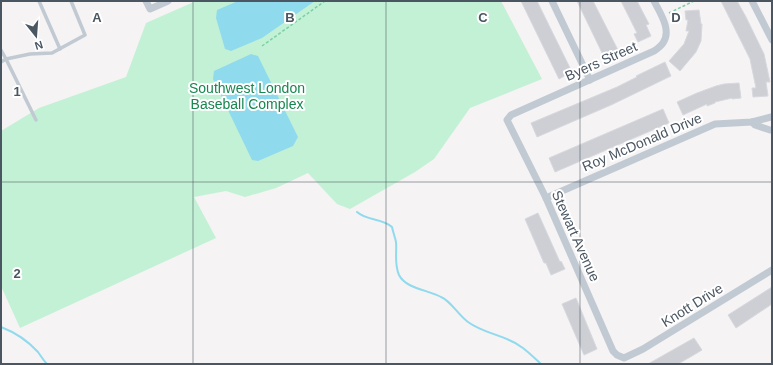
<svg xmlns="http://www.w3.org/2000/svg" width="773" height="365" viewBox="0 0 773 365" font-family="Helvetica,sans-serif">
<rect width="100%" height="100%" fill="#f5f3f3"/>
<!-- green -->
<polygon fill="#c3f1d5" points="196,1 501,1 542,79 470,108 434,159 415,172 350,209 337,204 308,173 276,188 245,197 226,191 194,197 216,238 20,328 1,286 1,131 39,108 126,77 146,23"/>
<!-- water -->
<g fill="#90daee">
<polygon points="238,1 315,1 262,38 231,51 225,49 216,18 217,10"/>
<polygon points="251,54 258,56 298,137 293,146 258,161 252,160 213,79 214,71"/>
</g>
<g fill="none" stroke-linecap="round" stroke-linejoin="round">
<!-- stream -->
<g stroke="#90daee" stroke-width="2">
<path d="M 357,212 C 367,221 382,218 392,227 C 393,232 395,237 396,242 C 397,253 394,264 399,275 C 406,289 429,290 441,297 C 451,301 458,315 468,322 C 482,332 494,333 509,340 C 522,345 531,355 541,364"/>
<path d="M 1,327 C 14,332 28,341 38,352 C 41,356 43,360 47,364"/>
</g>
</g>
<!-- building -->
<g fill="#cdcfd5" stroke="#d7d9de">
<polygon points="521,1 537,1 572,72 559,79"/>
<polygon points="577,1 593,1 619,52 605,59"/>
<polygon points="621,1 637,1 649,24 646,25 651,36 638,42 634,34 637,33"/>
<polygon points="721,1 737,1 746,17 764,54 770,82 766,82 768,96 753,97 752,88 756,88 750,59"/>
<polygon points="699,10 701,24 702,24 701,41 696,52 680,71 669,61 684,44 689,31 686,31 688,20 686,20 685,11"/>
<polygon points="665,62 671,76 611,105 537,137 531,123 617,87 637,77 636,76"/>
<polygon points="739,83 741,98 732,99 732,98 715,102 715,103 707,106 707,104 683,115 677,102 697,93 716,86 724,84"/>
<polygon points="663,109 669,123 555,172 549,158"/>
<polygon points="538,213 560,262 561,261 565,269 551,275 546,263 544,263 525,219"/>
<polygon points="772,287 772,304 736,328 728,315"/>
<polygon points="576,298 597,349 584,355 562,304"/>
<polygon points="694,338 702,350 692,356 678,364 648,364"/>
</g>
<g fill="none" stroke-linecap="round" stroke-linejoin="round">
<!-- path -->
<g stroke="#7ad0a6" stroke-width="1.5" stroke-dasharray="3 2" stroke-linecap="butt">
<polyline points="669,13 694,1"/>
<polyline points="262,46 325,1"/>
</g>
<!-- service -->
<g stroke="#c1cad2" stroke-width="3.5">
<polyline points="39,1 60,49"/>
<polyline points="1,50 6,59 1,62"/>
<polyline points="36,120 6,59 30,54 52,53 85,35 71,1"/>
</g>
<!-- minor -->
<g stroke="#c1cad2" stroke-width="7">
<polyline points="146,1 150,9 168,1"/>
<polyline points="552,1 590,80"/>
<path d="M 654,1 C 660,13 672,30 663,43 C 661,46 657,49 654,51 L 511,115 L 507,120 L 546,198 L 613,351 L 617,355 L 624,358 L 643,349 L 772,270"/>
<polyline points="752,1 772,40"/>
<polyline points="752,122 755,125 770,130"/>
<polyline points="546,198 715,124 752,122 771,117"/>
</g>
</g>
<!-- grid -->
<path fill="none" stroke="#4a5661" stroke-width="1" stroke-opacity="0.55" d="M 193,1 L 193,364M 386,1 L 386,364M 580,1 L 580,364M 1,182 L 772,182"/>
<g text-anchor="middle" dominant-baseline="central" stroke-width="4" stroke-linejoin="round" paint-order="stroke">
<!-- street labels -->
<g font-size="14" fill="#4a5661" stroke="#fff">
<text transform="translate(601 61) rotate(-24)">Byers Street</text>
<text transform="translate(642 142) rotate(-23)">Roy McDonald Drive</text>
<text transform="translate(576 236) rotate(66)">Stewart Avenue</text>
<text transform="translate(692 305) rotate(-32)">Knott Drive</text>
</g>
<!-- park labels -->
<g font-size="14" fill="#17864f" stroke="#fff">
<text x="247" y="88">Southwest London<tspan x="247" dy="16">Baseball Complex</tspan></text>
</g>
</g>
<g font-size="13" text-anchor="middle" font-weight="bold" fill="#4a5661" stroke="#fff" stroke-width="4" stroke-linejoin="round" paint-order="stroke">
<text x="97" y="22">A</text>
<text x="290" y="22">B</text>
<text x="483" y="22">C</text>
<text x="676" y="22">D</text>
<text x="17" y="96">1</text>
<text x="17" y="278">2</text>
</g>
<!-- border -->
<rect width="773" height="365" fill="none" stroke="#4a5661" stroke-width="4"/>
<!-- north arrow -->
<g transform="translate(36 36) rotate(163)" stroke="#ffffff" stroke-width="3" paint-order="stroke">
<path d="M0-3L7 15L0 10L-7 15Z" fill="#4a5661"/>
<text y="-6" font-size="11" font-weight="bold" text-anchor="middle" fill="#4a5661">N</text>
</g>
</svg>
